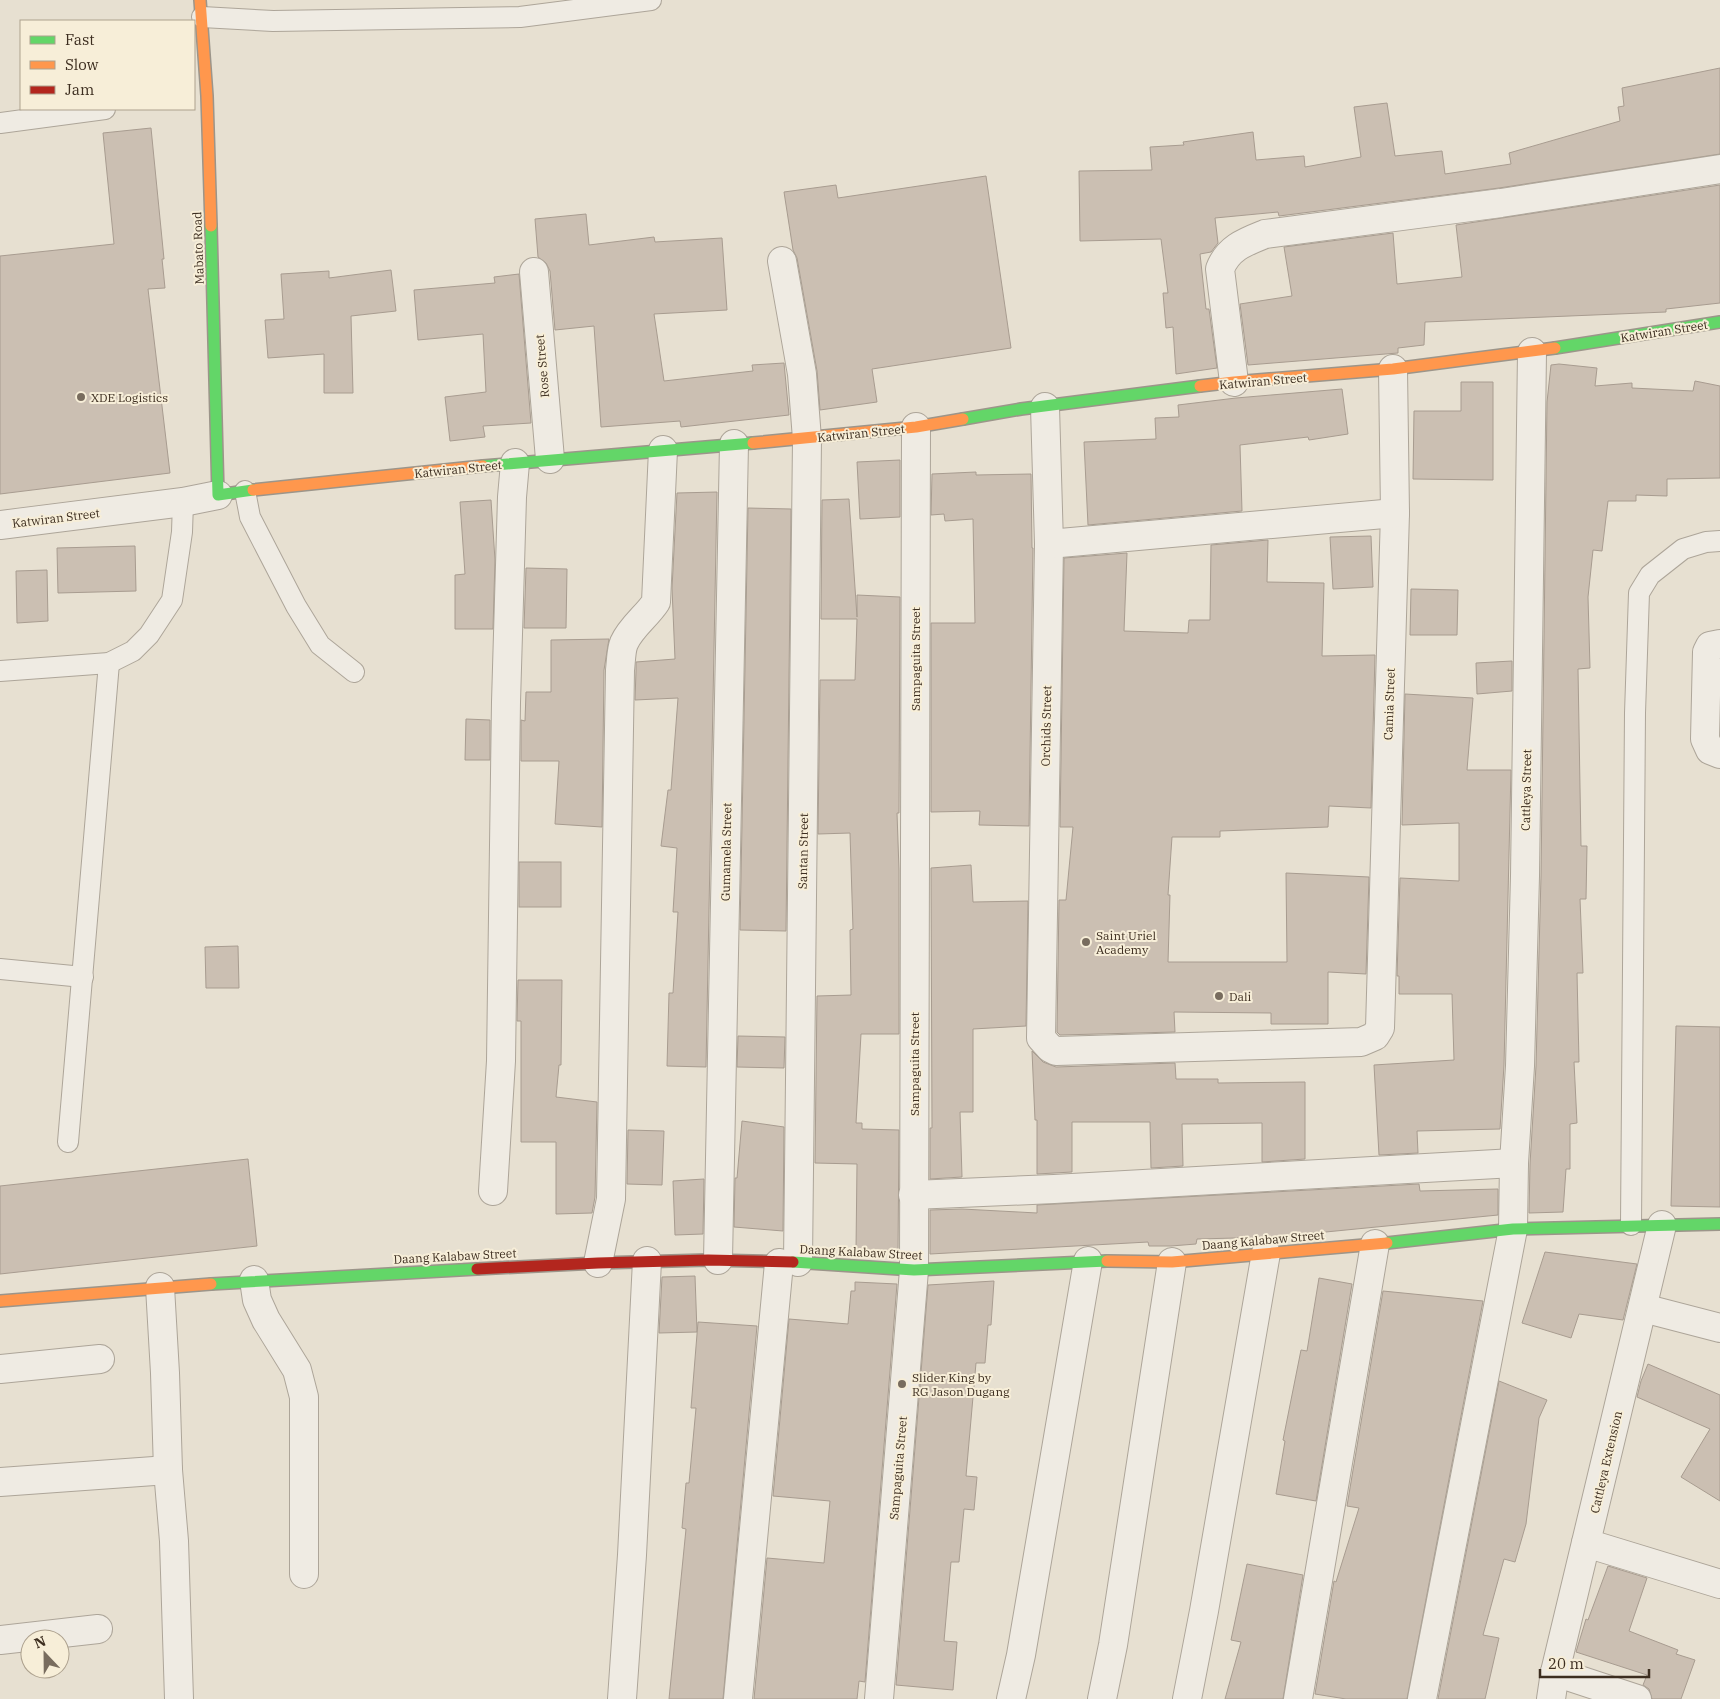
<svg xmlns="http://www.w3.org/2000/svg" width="1720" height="1699" viewBox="0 0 1720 1699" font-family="'IBM Plex Serif',serif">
<rect width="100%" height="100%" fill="#e7e0d1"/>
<!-- building -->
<g fill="#cbbfb2" stroke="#a89c90">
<polygon points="1720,68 1720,154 1499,188 1279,216 1278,212 1215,218 1218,243 1211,252 1200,254 1206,309 1209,309 1217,368 1176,374 1173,327 1166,328 1163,293 1168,293 1161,239 1080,241 1079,171 1152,170 1150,147 1184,145 1183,142 1253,132 1256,160 1304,156 1305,167 1361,157 1354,107 1387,103 1395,156 1442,151 1445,174 1511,164 1509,153 1620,121 1618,107 1624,106 1622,88"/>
<polygon points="151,128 164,259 162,259 165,288 148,289 170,473 0,494 0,256 114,244 103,133"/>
<polygon points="986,176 1011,348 872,369 877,402 820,410 817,371 797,258 793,250 784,192 836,185 838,198"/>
<polygon points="1720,185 1720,303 1666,309 1666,312 1425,322 1424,345 1398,348 1398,353 1248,365 1240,304 1292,296 1284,247 1393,233 1397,284 1462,277 1456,225"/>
<polygon points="586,214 589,245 654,237 655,242 722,238 727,310 654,314 664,381 753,371 752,365 784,363 789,415 681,427 680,421 601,427 594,326 555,330 550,271 546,263 538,257 535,219"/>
<polygon points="391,270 396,311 351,316 353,393 324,393 324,354 268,358 265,320 284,319 281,274 329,271 329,278"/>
<polygon points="519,274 531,423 483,426 485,437 450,441 445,397 486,392 483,334 418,340 414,290 495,283 494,277"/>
<polygon points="1559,364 1597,368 1595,386 1632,383 1632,388 1693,391 1695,381 1720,386 1720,478 1667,479 1667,496 1636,495 1636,501 1608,501 1602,551 1593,550 1588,597 1590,668 1578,669 1581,846 1587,846 1586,899 1580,899 1583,973 1577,973 1579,1062 1574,1062 1577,1123 1570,1124 1570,1169 1566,1169 1563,1212 1529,1213 1530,1164 1536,1066 1541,876 1547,402 1551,365"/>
<polygon points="1461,382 1493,382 1493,480 1413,479 1414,411 1461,411"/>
<polygon points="1342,389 1348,434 1309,440 1308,437 1240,445 1242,511 1088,525 1084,442 1156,439 1155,418 1179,417 1178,405 1236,398"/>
<polygon points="900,460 900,517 860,519 857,462"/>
<polygon points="976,472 976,475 1031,474 1032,548 1033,548 1029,826 979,825 980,811 931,812 931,623 975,623 973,519 945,521 944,514 931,515 932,474"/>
<polygon points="717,492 706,1067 667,1066 669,993 673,993 678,912 673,912 677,848 661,846 668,790 671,790 678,698 635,700 636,671 636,662 675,659 672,588 677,493"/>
<polygon points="849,499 857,617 857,595 900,597 899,813 897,813 899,870 899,1034 861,1034 856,1123 862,1123 862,1129 899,1130 898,1253 856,1250 857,1164 815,1163 817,996 851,995 850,930 853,929 850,833 818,834 820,680 855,680 857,619 821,619 822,500"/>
<polygon points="491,500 495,560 493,629 455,629 455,575 465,574 460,502"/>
<polygon points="748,508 791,509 786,931 740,930"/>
<polygon points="1371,536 1373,587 1333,589 1330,537"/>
<polygon points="1268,540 1267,582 1324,583 1322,656 1375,655 1371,808 1329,806 1328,827 1220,831 1220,837 1172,837 1168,895 1170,895 1168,962 1287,962 1286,873 1369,877 1366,974 1328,972 1328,1024 1271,1024 1271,1013 1174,1012 1175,1032 1060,1035 1057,1032 1059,900 1066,900 1073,827 1060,827 1064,558 1127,553 1124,631 1188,633 1189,620 1210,620 1211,545"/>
<polygon points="135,546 136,591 58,593 57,548"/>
<polygon points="526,568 567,569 566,628 524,628"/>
<polygon points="47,570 48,621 17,623 16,571"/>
<polygon points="1411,589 1458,590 1457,635 1410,635"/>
<polygon points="609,639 604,670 602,827 555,824 559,761 521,761 521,720 525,721 526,692 551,692 551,640"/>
<polygon points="1512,661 1512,691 1477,694 1476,663"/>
<polygon points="1405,694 1473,698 1467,770 1511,770 1504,1065 1500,1129 1417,1131 1418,1153 1379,1155 1374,1065 1454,1060 1452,994 1399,994 1399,976 1397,976 1400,878 1459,881 1459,823 1402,825"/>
<polygon points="466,719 490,720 490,760 465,760"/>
<rect x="519" y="862" width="42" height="45"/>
<polygon points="971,865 973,902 1028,901 1026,1026 973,1029 973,1112 960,1112 962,1177 930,1179 930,1128 932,1128 931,868"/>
<polygon points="238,946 239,988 206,988 205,947"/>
<polygon points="518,980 562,980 561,1065 559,1065 556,1097 597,1102 595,1197 592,1213 556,1214 556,1142 521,1142 521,1021 517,1021"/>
<polygon points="1676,1026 1720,1027 1720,1207 1671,1206"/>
<polygon points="738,1036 785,1037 784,1068 737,1067"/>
<polygon points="1032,1051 1043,1062 1056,1067 1175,1063 1176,1079 1218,1079 1218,1083 1305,1082 1305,1159 1262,1162 1262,1123 1182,1124 1183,1166 1151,1168 1150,1122 1072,1122 1072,1172 1037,1174 1037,1120 1035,1120"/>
<polygon points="742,1121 784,1127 783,1231 734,1227 735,1178 737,1178"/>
<polygon points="628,1130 664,1131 662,1185 627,1184"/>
<polygon points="248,1159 257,1246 0,1274 0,1186"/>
<polygon points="704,1179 703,1234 675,1235 673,1181"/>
<polygon points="1419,1184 1420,1191 1498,1189 1498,1215 1275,1237 1197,1239 1196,1244 1171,1246 1149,1246 1148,1242 930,1254 930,1210 962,1209 1037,1213 1037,1205"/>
<polygon points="1545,1252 1637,1264 1623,1320 1579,1314 1571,1338 1522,1323"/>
<polygon points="695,1276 697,1332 659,1333 662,1277"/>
<polygon points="1319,1278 1352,1284 1316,1501 1276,1494 1285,1441 1283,1440 1301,1350 1307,1351"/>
<polygon points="994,1281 991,1325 988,1325 985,1363 976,1363 966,1476 977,1477 974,1510 964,1509 959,1562 951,1562 944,1641 957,1642 953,1690 896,1685 928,1285"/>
<polygon points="855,1282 897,1284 865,1682 859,1681 857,1699 754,1699 767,1558 824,1563 830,1501 773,1496 789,1319 848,1324 851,1291 855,1291"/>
<polygon points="1383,1291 1483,1301 1407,1699 1346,1699 1315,1694 1334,1581 1336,1582 1359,1508 1347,1506"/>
<polygon points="698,1322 757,1326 723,1699 669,1699 686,1529 682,1528 686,1483 689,1483 696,1408 691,1408"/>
<polygon points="1648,1364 1720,1395 1720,1501 1681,1477 1710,1429 1637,1397 1641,1381"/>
<polygon points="1499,1381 1547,1400 1539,1418 1526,1524 1515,1562 1504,1559 1483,1635 1499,1638 1485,1699 1438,1699"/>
<polygon points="1247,1564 1303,1575 1283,1699 1225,1699 1241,1642 1231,1640"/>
<polygon points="1608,1566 1647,1578 1629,1631 1678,1650 1676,1654 1695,1660 1681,1699 1652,1699 1649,1689 1643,1685 1647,1675 1576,1652 1586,1619 1588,1620"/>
</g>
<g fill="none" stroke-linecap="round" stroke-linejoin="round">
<defs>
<g id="lane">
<polyline points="202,17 273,21 520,17 651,0"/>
<polyline points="0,123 105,109"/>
<polyline points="245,491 250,517 296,606 320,645 354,672"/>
<polyline points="0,671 109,663 133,651 149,635 172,600 182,532 183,502"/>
<polyline points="0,969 83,977"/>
<polyline points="68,1142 109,663"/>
<polyline points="1631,1225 1635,713 1639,593 1650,575 1683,549 1706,542 1720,541"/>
</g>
<g id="street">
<polyline points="782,261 802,374 807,439 798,1262"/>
<polyline points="534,272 550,459"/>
<path d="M 1234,382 L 1220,269 C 1228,248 1245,242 1265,234 L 1501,203 L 1720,169"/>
<polyline points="1045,407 1049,544 1041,1038 1050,1048 1056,1051 1361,1042 1375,1036 1380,1028 1395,513 1393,369"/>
<polyline points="0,525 183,502 218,495"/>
<polyline points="1049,544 1395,513"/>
<polyline points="1720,644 1710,646 1707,652 1705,739 1710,750 1720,754"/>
<polyline points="493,1191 501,1061 506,702 512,497 515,463"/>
<polyline points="913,1195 1054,1189 1514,1163"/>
<polyline points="718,1260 734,444"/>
<path d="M 598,1263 L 611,1199 L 620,670 C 621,662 621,650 624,643 C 631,627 647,616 656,602 L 663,450"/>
<polyline points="254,1280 257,1300 266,1320 297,1370 304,1397 304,1574"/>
<polyline points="160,1287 165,1373 168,1470 174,1541 179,1699"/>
<polyline points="1643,1308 1720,1328"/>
<polyline points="0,1369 100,1359"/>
<polyline points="0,1482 168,1470"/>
<polyline points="1586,1543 1720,1584"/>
<polyline points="0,1640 98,1629"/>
<polyline points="1555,1672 1637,1699"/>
<polyline points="622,1699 632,1555 647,1261"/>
<polyline points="738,1699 779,1263"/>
<polyline points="879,1699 914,1270 916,427"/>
<polyline points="1011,1699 1021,1655 1088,1261"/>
<polyline points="1102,1699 1113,1645 1172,1262"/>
<polyline points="1187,1699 1204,1611 1266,1253"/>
<polyline points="1298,1699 1375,1244"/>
<polyline points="1422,1699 1513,1229 1514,1163 1520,1066 1525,876 1532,352"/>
<polyline points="1551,1699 1555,1672 1662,1225"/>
</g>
<g id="fast">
<polyline points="211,226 218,495 253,490"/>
<polyline points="1555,348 1720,322"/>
<polyline points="963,419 1021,409 1200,386"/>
<polyline points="483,466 753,443"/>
<polyline points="1387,1243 1513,1229 1720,1224"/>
<polyline points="793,1262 914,1270 1107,1261"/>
<polyline points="211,1284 477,1269"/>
</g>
<g id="slow">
<polyline points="200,0 207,96 211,226"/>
<polyline points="1200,386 1234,382 1393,369 1555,348"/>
<polyline points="753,443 916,427 963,419"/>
<polyline points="253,490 483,466"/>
<polyline points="1107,1261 1172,1262 1387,1243"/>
<polyline points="0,1301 211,1284"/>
</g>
<polyline id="jam" points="477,1269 598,1263 708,1260 793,1262"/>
</defs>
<!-- lane casing -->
<use href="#lane" stroke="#ada599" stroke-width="22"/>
<!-- street casing -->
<use href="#street" stroke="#ada599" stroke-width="30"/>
<!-- fast casing -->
<use href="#fast" stroke="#9c958a" stroke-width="14"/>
<!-- slow casing -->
<use href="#slow" stroke="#9c958a" stroke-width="14"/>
<!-- jam casing -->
<use href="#jam" stroke="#9c958a" stroke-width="14"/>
<!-- lane -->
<use href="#lane" stroke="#efebe3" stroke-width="20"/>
<!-- street -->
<use href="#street" stroke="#efebe3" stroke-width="28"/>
<!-- fast -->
<use href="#fast" stroke="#63d668" stroke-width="11"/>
<!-- slow -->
<use href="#slow" stroke="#ff974d" stroke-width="11"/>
<!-- jam -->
<use href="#jam" stroke="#b3261e" stroke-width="11"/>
</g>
<!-- markers -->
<g fill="#786c5e" stroke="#f7eed8" stroke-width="2">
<circle cx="81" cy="397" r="5"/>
<circle cx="1086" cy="942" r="5"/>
<circle cx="1219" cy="996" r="5"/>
<circle cx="902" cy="1384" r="5"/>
</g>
<g text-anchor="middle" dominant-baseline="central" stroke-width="4" stroke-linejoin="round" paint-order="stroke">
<!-- street labels -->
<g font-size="12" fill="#3d2e20" stroke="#f7eed8">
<text transform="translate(198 248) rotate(-92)">Mabato Road</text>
<text transform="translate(1664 331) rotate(-9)">Katwiran Street</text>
<text transform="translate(542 366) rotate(-95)">Rose Street</text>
<text transform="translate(1263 381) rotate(-5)">Katwiran Street</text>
<text transform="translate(861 433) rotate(-6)">Katwiran Street</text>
<text transform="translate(458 469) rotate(-6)">Katwiran Street</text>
<text transform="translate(56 518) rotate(-7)">Katwiran Street</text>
<text transform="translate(915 659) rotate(-90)">Sampaguita Street</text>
<text transform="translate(1389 704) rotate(-88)">Camia Street</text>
<text transform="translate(1046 726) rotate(-89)">Orchids Street</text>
<text transform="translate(1526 790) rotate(-89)">Cattleya Street</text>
<text transform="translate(803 851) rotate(-89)">Santan Street</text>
<text transform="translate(726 852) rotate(-89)">Gumamela Street</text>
<text transform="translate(914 1064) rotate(-90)">Sampaguita Street</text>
<text transform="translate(1263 1240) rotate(-5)">Daang Kalabaw Street</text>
<text transform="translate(861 1252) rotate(3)">Daang Kalabaw Street</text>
<text transform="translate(455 1256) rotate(-3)">Daang Kalabaw Street</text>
<text transform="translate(1606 1462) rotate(-77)">Cattleya Extension</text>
<text transform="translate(898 1468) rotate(-85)">Sampaguita Street</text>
</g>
<!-- poi labels -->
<g font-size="12" fill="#3d2e20" stroke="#f7eed8" text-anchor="start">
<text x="91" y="397">XDE Logistics</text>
<text x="1096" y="935">Saint Uriel<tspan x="1096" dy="14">Academy</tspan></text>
<text x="1229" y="996">Dali</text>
<text x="912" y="1377">Slider King by<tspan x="912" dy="14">RG Jason Dugang</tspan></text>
</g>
</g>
<!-- legend -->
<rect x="20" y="20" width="175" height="90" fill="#f7eed8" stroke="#ada18e"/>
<rect x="30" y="36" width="25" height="8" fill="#63d668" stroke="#ada18e"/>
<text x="65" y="45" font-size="15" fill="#3d2e20">Fast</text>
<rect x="30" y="61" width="25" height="8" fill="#ff974d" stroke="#ada18e"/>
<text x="65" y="70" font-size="15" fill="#3d2e20">Slow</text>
<rect x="30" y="86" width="25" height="8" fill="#b3261e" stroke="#ada18e"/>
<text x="65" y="95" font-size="15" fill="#3d2e20">Jam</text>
<!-- north arrow -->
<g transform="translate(45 1654) rotate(338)"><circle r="24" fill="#f7eed8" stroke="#ada18e"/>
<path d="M0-4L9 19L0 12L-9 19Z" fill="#786c5e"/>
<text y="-8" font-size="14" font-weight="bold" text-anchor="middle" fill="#3d2e20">N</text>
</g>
<!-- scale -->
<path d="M1540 1669v8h109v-8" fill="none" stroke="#3d2e20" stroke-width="2.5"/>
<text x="1548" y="1669" font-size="15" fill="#3d2e20" stroke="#f7eed8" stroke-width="4" paint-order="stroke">20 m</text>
</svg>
